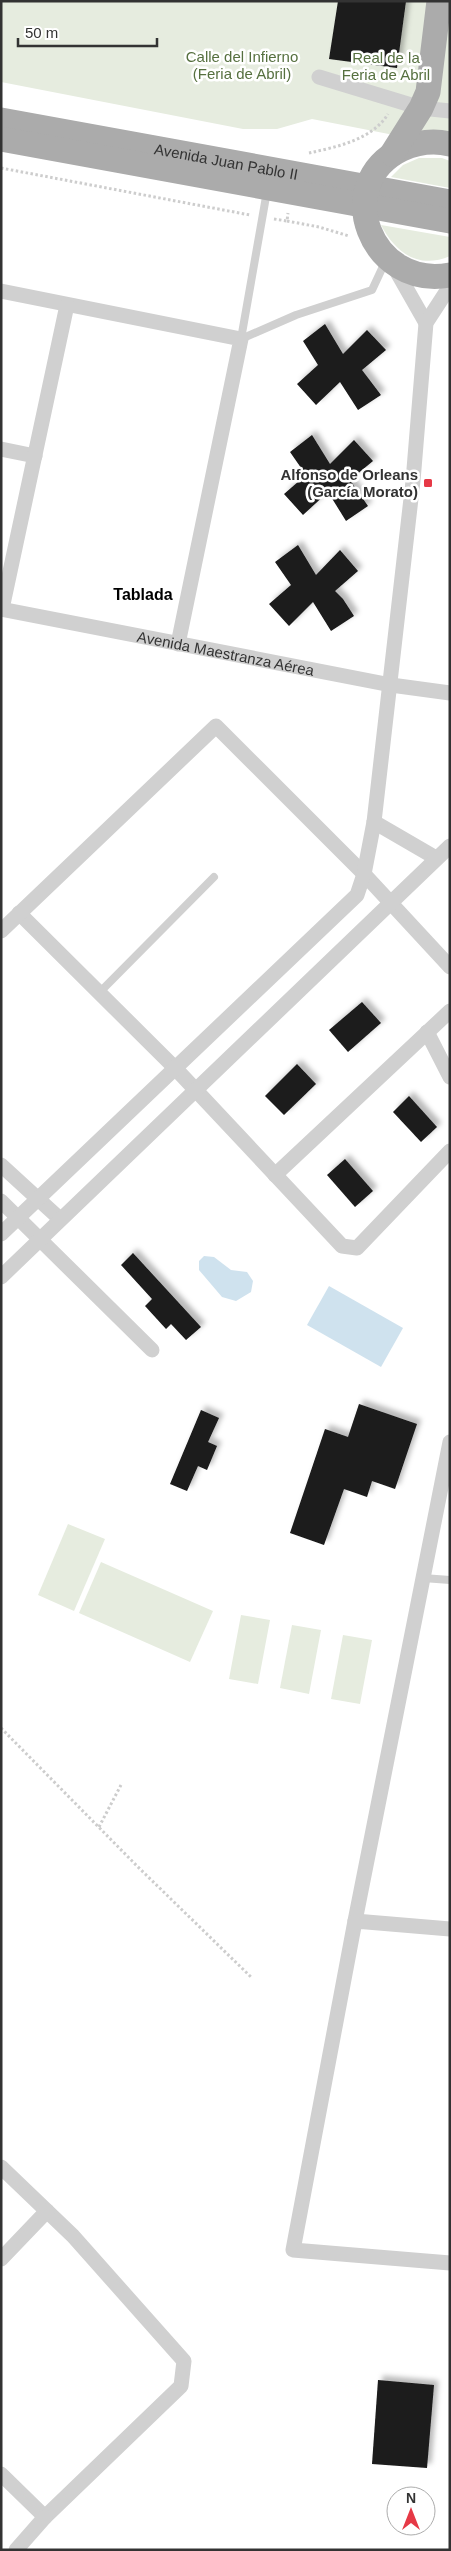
<svg xmlns="http://www.w3.org/2000/svg" width="451" height="2551" viewBox="0 0 451 2551" font-family="Arial,sans-serif">
<defs>
<filter id="shadow"><feDropShadow dx="4.5" dy="-4.5" stdDeviation="2.5" flood-color="#0004"/></filter>
</defs>
<rect width="100%" height="100%" fill="#fff"/>
<!-- green -->
<g fill="#e6ecdf">
<polygon points="1,1 450,1 450,146 312,119 277,129 243,129 1,82"/>
<polygon points="419,158 442,158 450,161 450,188 391,177 403,165"/>
<path d="M 381,225 L 450,237 L 450,256 C 418,270 395,252 381,225 Z"/>
<polygon points="68,1524 105,1539 74,1611 38,1595"/>
<polygon points="101,1562 213,1611 190,1662 79,1613"/>
<polygon points="241,1615 270,1620 258,1684 229,1679"/>
<polygon points="292,1625 321,1630 309,1694 280,1688"/>
<polygon points="343,1635 372,1640 360,1704 331,1699"/>
</g>
<!-- water -->
<g fill="#cfe2ee">
<polygon points="204,1256 214,1257 231,1270 247,1272 253,1281 251,1292 236,1301 222,1297 199,1270 199,1261"/>
<polygon points="329,1286 403,1328 381,1367 307,1325"/>
</g>
<!-- building -->
<g fill="#1a1a1a" filter="url(#shadow)">
<polygon points="338,1 406,1 397,68 329,59"/>
<polygon points="325,324 343,354 367,330 386,350 362,370 381,395 358,410 340,382 316,405 297,384 318,365 303,341"/>
<polygon points="312,435 330,464 354,440 373,461 350,480 368,506 346,521 328,492 303,515 284,494 306,475 290,452"/>
<polygon points="298,545 316,575 340,550 358,571 335,591 343,599 354,616 331,631 313,602 289,626 269,604 291,585 275,562"/>
<polygon points="362,1002 381,1023 348,1052 329,1030"/>
<polygon points="297,1064 316,1084 284,1115 265,1096"/>
<polygon points="409,1096 437,1127 421,1142 393,1112"/>
<polygon points="345,1159 373,1191 355,1207 327,1175"/>
<polygon points="133,1253 201,1327 186,1340 171,1324 166,1329 145,1306 152,1299 121,1265"/>
<polygon points="359,1404 417,1424 395,1489 372,1481 367,1497 344,1489 324,1545 290,1533 325,1429 348,1437"/>
<polygon points="201,1410 219,1418 208,1442 217,1446 207,1470 198,1466 187,1491 170,1484"/>
<polygon points="378,2380 434,2385 427,2468 372,2464"/>
</g>
<g fill="none" stroke-linecap="round" stroke-linejoin="round">
<!-- path -->
<g stroke="#cdcdcd" stroke-width="3" stroke-dasharray="2.5 2.5" stroke-linecap="butt">
<path d="M 309,153 C 336,147 372,140 388,114"/>
<polyline points="1,168 250,215"/>
<polyline points="274,219 287,221 288,213"/>
<polyline points="287,221 319,227 349,236"/>
<polyline points="1,1728 137,1866 251,1977"/>
<polyline points="99,1827 121,1785"/>
</g>
<!-- lane -->
<g stroke="#d0d0d0" stroke-width="8">
<polyline points="241,339 296,315 372,290 386,260"/>
<polyline points="241,339 267,191"/>
<polyline points="99,993 214,877"/>
<polyline points="423,1578 450,1580"/>
</g>
<!-- street -->
<g stroke="#d0d0d0" stroke-width="15">
<polyline points="319,77 421,108 450,111"/>
<polyline points="393,265 426,323"/>
<polyline points="1,291 241,339 178,644"/>
<polyline points="1,449 35,456"/>
<path id="s1" d="M 1,609 L 391,685 L 450,693"/>
<polyline points="2,609 67,305"/>
<polyline points="374,822 436,858"/>
<polyline points="19,913 175,1068 342,1246 357,1248 450,1151"/>
<polyline points="1,931 216,726 364,874 450,967"/>
<polyline points="427,1032 450,1077"/>
<polyline points="1,1165 60,1219"/>
<polyline points="275,1175 450,1011"/>
<polyline points="1,1201 152,1350"/>
<polyline points="1,1234 357,895 364,874 374,822 413,481 426,323 450,286"/>
<polyline points="1,1277 450,846"/>
<polyline points="355,1921 450,1442"/>
<polyline points="450,1929 355,1921 293,2250 450,2263"/>
<polyline points="1,2167 73,2236 184,2361 181,2386 45,2517 1,2474"/>
<polyline points="1,2259 47,2211"/>
<polyline points="16,2550 45,2517"/>
</g>
<!-- primary -->
<g stroke="#ababab" stroke-width="25">
<path id="s2" d="M 1,120 L 450,202"/>
<polyline points="1,139 450,221"/>
<path d="M 450,144 C 433,140 418,142 402,149 C 330,184 371,290 450,275"/>
<polyline points="392,154 421,108 428,92 439,1"/>
</g>
</g>
<!-- markers -->
<rect fill="#e63946" stroke="#fff" stroke-width="2" x="423" y="478" width="10" height="10" rx="2.5"/>
<g text-anchor="middle" dominant-baseline="central" stroke-width="5" stroke-linejoin="round" paint-order="stroke">
<!-- park labels -->
<g font-size="15" fill="#56703f" stroke="#fff">
<text x="242" y="56">Calle del Infierno<tspan x="242" dy="17">(Feria de Abril)</tspan></text>
<text x="386" y="57">Real de la<tspan x="386" dy="17">Feria de Abril</tspan></text>
</g>
<!-- street labels -->
<g font-size="15" fill="#333" stroke="#fff">
<text stroke="none"><textPath href="#s2" startOffset="229">Avenida Juan Pablo II</textPath></text>
<text stroke="none"><textPath href="#s1" startOffset="229">Avenida Maestranza Aérea</textPath></text>
</g>
<!-- poi labels -->
<g font-size="15" font-weight="bold" fill="#333" stroke="#fff" text-anchor="end">
<text x="418" y="474">Alfonso de Orleans<tspan x="418" dy="17">(García Morato)</tspan></text>
</g>
<!-- neighbourhood labels -->
<g font-size="16" font-weight="bold" fill="#000" stroke="#fff">
<text x="143" y="594">Tablada</text>
</g>
</g>
<!-- border -->
<rect width="451" height="2551" fill="none" stroke="#333333" stroke-width="5"/>
<!-- north arrow -->
<g transform="translate(411 2511)"><circle r="24" fill="#ffffff" stroke="#adadad"/>
<path d="M0-4L9 19L0 12L-9 19Z" fill="#e63946"/>
<text y="-8" font-size="14" font-weight="bold" text-anchor="middle" fill="#333333">N</text>
</g>
<!-- scale -->
<path d="M18 38v8h139v-8" fill="none" stroke="#333333" stroke-width="2.5"/>
<text x="25" y="38" font-size="15" fill="#333333" stroke="#ffffff" stroke-width="4" paint-order="stroke">50 m</text>
</svg>
